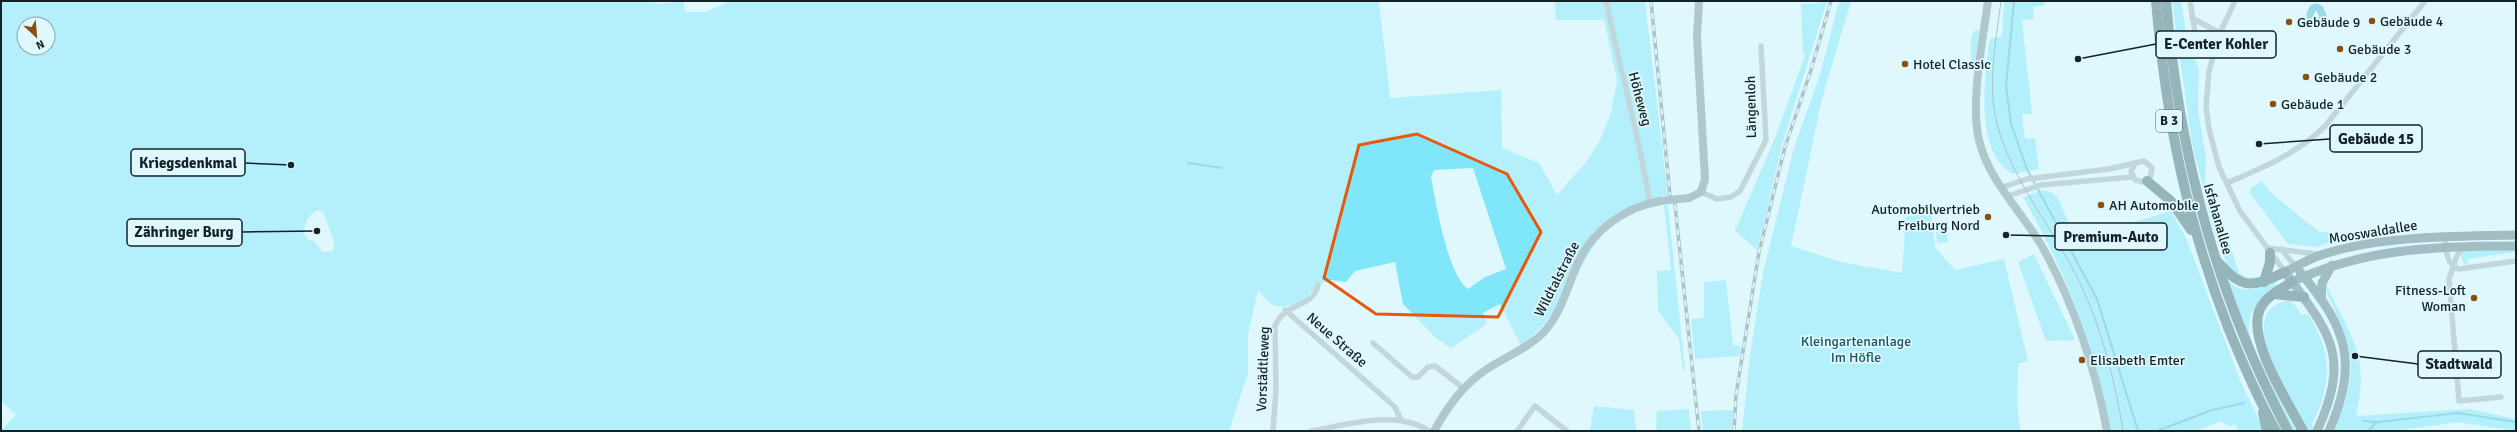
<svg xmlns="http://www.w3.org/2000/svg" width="2517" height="432" viewBox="0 0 2517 432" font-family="Signika,sans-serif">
<rect width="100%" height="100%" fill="#dff8fd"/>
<!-- green -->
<g fill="#80e6fa" fill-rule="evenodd">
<path d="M 1,1 L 649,1 L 659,4 L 684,1 L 685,12 L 706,12 L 731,1 L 1379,1 L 1390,98 L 1501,90 L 1502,148 L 1539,163 L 1557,195 L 1587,161 L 1600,140 L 1611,113 L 1617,81 L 1604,20 L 1556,20 L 1555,1 L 1645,1 L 1668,196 L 1660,197 L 1661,206 C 1595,215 1582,266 1559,318 L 1551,315 L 1538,331 L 1521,346 L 1500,304 L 1483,313 L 1487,324 L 1451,348 L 1436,338 L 1403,304 L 1395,262 L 1355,271 L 1346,282 L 1331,280 L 1316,285 C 1309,300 1288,312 1271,304 C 1267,301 1262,294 1258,290 L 1248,335 L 1248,373 L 1229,431 L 1,431 L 16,414 L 1,401 ZM 24,24 L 48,24 L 48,48 L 24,48 ZM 1473,168 L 1506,269 L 1485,277 L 1468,289 C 1448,276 1435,200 1431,176 L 1434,170 ZM 319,210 L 323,212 L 334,241 L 333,251 L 323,252 L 313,240 L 309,241 L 304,233 C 305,223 308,213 319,210 Z"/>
<polygon points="1820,1 1827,1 1782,145 1757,250 1735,231 1775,138 1805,55 1803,54 1801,4 1819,3"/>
<polygon points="1839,1 1851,1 1822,99 1791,246 1841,262 1902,273 1906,217 1927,210 1932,218 1935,247 1955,270 2004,259 2028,361 2018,364 2017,401 2020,431 1742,431 1750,356 1763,273 1794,148 1821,72"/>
<path d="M 2004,1 L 2044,1 L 2045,5 L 2033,7 L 2034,19 L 2022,20 L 2032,114 L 2022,114 L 2025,139 L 2035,138 L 2039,169 L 2012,174 C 1974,150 1985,79 1989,42 L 1991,38 L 2002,37 Z"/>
<polygon points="2172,1 2181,1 2187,40 2199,69 2198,111 2206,156 2205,190 2218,207 2239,273 2247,278 2258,277 2256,281 2243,280 2227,265 2214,231 2192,144"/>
<path d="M 1976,30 L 1979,30 L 1974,69 C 1970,62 1969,32 1976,30 Z"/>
<polygon points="2262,181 2271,193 2318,231 2346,236 2317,247 2288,244 2250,193 2251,188"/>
<path d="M 2044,190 L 2053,193 L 2058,198 L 2076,240 L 2171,211 L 2186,238 L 2240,380 L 2264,431 L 2239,431 L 2235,424 L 2230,427 L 2220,421 L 2196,431 L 2111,431 C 2097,348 2064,269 2023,197 Z"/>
<polygon points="1664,205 1668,205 1685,370 1683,370 1679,339 1658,311 1657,271 1671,270"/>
<polygon points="1946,221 1948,242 1937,243 1935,222"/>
<polygon points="2516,250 2516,252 2468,259 2469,266 2463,263 2461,256 2464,251"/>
<polygon points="2034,254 2075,340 2046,341 2018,262"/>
<path d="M 2224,277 C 2228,280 2232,285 2236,287 C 2248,294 2264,286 2275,282 L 2277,286 C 2262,296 2248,310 2249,330 C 2249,347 2287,414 2297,431 L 2293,431 L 2260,367 Z"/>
<polygon points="1726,280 1733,345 1741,346 1740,356 1695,359 1691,319 1704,318 1704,282"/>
<path d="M 2326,285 C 2330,290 2333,300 2337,307 C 2359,346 2367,371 2356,416 L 2469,409 L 2516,419 L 2516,431 L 2457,422 L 2395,431 L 2334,431 C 2361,367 2354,353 2327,293 Z"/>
<path d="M 2291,300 L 2302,315 L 2308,314 C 2332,351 2333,384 2312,424 L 2317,431 L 2307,431 C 2292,403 2228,308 2291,300 Z"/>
<polygon points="1594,406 1634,410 1636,431 1590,431"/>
<polygon points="1689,409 1691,431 1656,431 1657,411"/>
<polygon points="1733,410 1732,431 1703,431 1701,411"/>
</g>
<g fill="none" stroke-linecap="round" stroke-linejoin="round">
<!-- stream -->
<g stroke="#44b5c8" stroke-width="2">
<polyline points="2014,1 2006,86 2011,124 2027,169 2097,299 2138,431"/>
<polyline points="1188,163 1222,168"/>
<polyline points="2363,421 2378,422 2458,413 2516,422"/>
<polyline points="2157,431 2212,410 2244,403"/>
<polyline points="2368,431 2377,422"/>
</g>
<!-- canal -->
<polyline stroke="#44b5c8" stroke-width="7" points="2317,7 2313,8 2310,14 2311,21 2317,24 2321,22 2323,16 2320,9"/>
<!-- street -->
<g stroke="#9eb0b3" stroke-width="5.5">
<path d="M 1606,1 C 1620,69 1639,135 1650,204"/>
<polyline points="2190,1 2196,38 2214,50"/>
<polyline points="2235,1 2220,33 2209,71 2206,107 2209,129 2219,167 2240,211 2285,272"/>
<polyline points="2192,18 2220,33"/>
<path d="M 2227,183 C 2262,168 2299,153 2326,125 L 2425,1"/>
<polyline points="2003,187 2027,179 2109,169 2144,161 2152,168 2150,179 2144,182 2135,180 2131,171 2135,164"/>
<polyline points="1701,192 1717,199 1731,197 1740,191 1766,140 1761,46"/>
<polyline points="2008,196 2041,185 2133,177"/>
<path d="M 2445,236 C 2446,249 2446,265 2459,269 L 2516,261"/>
<polyline points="2463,247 2457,256 2449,279 2459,401 2501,397"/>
<polyline points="2267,248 2317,254"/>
<polyline points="2281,249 2296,267"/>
<polyline points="1285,310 1395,407 1401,420"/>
<polyline points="1373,343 1412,377 1418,377 1428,367 1435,366 1463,388"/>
<path d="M 1273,431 L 1276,389 L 1275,326 C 1285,301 1313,309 1318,285"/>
<path d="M 1311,431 C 1346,425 1397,409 1429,431"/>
<polyline points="1517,431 1535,406 1567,431"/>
</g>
<!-- secondary -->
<g stroke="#758f95" stroke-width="8">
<path d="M 1988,1 C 1983,40 1970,102 1979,140 C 1988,179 2020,210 2040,243 C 2072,298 2096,369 2107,431"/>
<polyline points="1689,198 1701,192 1705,179 1697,37 1699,1"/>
<path d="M 1434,431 C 1448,406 1463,385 1487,369 C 1505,357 1527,349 1543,333 C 1561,314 1567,288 1577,265 C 1591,232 1624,207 1660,201"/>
</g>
<!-- primary -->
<g stroke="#57787f" stroke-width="9">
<path d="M 2300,272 C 2347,328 2359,362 2329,431"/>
<path d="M 2292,282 C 2364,248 2438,246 2516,246"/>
<polyline points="2321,299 2322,283 2332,265"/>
<path d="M 2317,431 C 2352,354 2329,333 2285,272 C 2298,266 2310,258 2324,254 C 2380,236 2457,236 2516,235"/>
</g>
<!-- highway -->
<g stroke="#3d646c" stroke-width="10">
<path d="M 2156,1 C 2166,118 2186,220 2229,330 C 2243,364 2258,399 2276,431"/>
<path d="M 2166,1 C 2179,155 2216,294 2288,431"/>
<polyline points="2147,181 2171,201 2191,230"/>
<path d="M 2217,261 C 2243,290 2251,288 2285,272"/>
<polyline points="2264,282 2270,262 2270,253"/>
<path d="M 2292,282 C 2281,289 2266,296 2260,309 C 2246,339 2289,404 2303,431"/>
<polyline points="2274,294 2304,297"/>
<polyline points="2263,413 2267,431"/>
</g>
<!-- tram -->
<path stroke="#6f8387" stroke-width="1" d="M 2001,1 C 1996,41 1987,84 1997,124 C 2012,181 2055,231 2080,283 C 2101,326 2116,384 2123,431"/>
<defs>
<g id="rail">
<polyline points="1651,1 1670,195"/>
<polyline points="1675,205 1699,431"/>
<polyline points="1734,431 1736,395 1759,252 1785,147 1811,70 1831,1"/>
</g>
</defs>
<!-- rail casing -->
<use href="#rail" stroke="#6f8387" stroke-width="3.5"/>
<!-- rail -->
<use href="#rail" stroke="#dff8fd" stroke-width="2" stroke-dasharray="6" stroke-linecap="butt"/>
<!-- secondary-bridge -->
<polyline stroke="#758f95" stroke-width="8" points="1660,201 1689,198"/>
</g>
<!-- marked area -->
<path d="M0 0H2517V432H0ZM 1417,134 L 1507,174 L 1541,232 L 1498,317 L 1376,314 L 1324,278 L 1359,145 Z" fill="#dff8fd" fill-opacity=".55" fill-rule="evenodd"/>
<path fill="none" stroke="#e8590c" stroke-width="3" stroke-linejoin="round" d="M 1417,134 L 1507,174 L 1541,232 L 1498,317 L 1376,314 L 1324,278 L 1359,145 Z"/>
<!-- markers -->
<g fill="#8a4f0c" stroke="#dff8fd" stroke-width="1.5">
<circle cx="2372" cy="21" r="4"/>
<circle cx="2289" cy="22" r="4"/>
<circle cx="2340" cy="49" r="4"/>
<circle cx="1905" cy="64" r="4"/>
<circle cx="2306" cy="77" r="4"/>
<circle cx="2273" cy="104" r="4"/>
<circle cx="2101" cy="205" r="4"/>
<circle cx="1988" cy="217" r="4"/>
<circle cx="2474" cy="298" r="4"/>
<circle cx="2082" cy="360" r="4"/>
</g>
<g text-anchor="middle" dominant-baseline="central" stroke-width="3.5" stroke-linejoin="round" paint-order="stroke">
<!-- shield labels -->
<rect fill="#dff8fd" stroke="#506366" stroke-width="1" x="2156" y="110" width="26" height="22" rx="3"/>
<g font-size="13" font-weight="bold" fill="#132326">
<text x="2169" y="121">B 3</text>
</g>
<!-- poi labels -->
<g font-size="14" fill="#132326" stroke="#dff8fd" text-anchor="start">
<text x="2380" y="21">Gebäude 4</text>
<text x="2297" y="22">Gebäude 9</text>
<text x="2348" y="49">Gebäude 3</text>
<text x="1913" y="64">Hotel Classic</text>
<text x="2314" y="77">Gebäude 2</text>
<text x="2281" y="104">Gebäude 1</text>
<text x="2109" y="205">AH Automobile</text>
<text x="1980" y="209" text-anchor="end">Automobilvertrieb<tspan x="1980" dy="16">Freiburg Nord</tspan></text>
<text x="2466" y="290" text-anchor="end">Fitness-Loft<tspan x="2466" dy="16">Woman</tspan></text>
<text x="2090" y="360">Elisabeth Emter</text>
</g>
<!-- street labels -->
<g font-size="14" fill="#132326" stroke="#dff8fd">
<text transform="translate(1640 99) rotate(75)">Höheweg</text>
<text transform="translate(1751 107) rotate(-91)">Längenloh</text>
<text transform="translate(2218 219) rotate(74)">Isfahanallee</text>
<text transform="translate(2373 232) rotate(-9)">Mooswaldallee</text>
<text transform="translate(1557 279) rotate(-63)">Wildtalstraße</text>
<text transform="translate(1337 340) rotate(41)">Neue Straße</text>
<text transform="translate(1263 369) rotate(-88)">Vorstädtleweg</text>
</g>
<!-- park labels -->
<g font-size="14" fill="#185761" stroke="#dff8fd">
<text x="1856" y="341">Kleingartenanlage<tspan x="1856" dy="16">Im Höfle</tspan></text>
</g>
</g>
<!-- callouts -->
<path fill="none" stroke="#132326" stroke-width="1.5" d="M2078 59L2156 44M2259 144L2330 139M291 165L245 163M317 231L242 232M2006 235L2055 236M2355 356L2418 364"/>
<g fill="#132326" stroke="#dff8fd" stroke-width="1.5">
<circle cx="2078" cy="59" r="4"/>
<circle cx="2259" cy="144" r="4"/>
<circle cx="291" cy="165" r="4"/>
<circle cx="317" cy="231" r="4"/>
<circle cx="2006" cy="235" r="4"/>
<circle cx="2355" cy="356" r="4"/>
</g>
<g fill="#dff8fd" stroke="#132326" stroke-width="1.5">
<rect x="2156" y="31" width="120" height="27" rx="4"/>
<rect x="2330" y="125" width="92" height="27" rx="4"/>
<rect x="131" y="149" width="114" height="27" rx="4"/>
<rect x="127" y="219" width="115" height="27" rx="4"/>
<rect x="2055" y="223" width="112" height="27" rx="4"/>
<rect x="2418" y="351" width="83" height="27" rx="4"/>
</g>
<g font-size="15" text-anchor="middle" font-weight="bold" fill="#132326">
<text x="2216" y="49">E-Center Kohler</text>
<text x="2376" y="144">Gebäude 15</text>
<text x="188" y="168">Kriegsdenkmal</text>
<text x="184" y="237">Zähringer Burg</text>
<text x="2111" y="242">Premium-Auto</text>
<text x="2459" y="369">Stadtwald</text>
</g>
<!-- border -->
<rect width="2517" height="432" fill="none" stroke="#132326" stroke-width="4"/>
<!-- north arrow -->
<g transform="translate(36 36) rotate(154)"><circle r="19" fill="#dff8fd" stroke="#8da3a7"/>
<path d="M0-3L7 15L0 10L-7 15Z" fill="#8a4f0c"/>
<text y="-6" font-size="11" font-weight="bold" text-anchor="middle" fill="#132326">N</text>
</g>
</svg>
